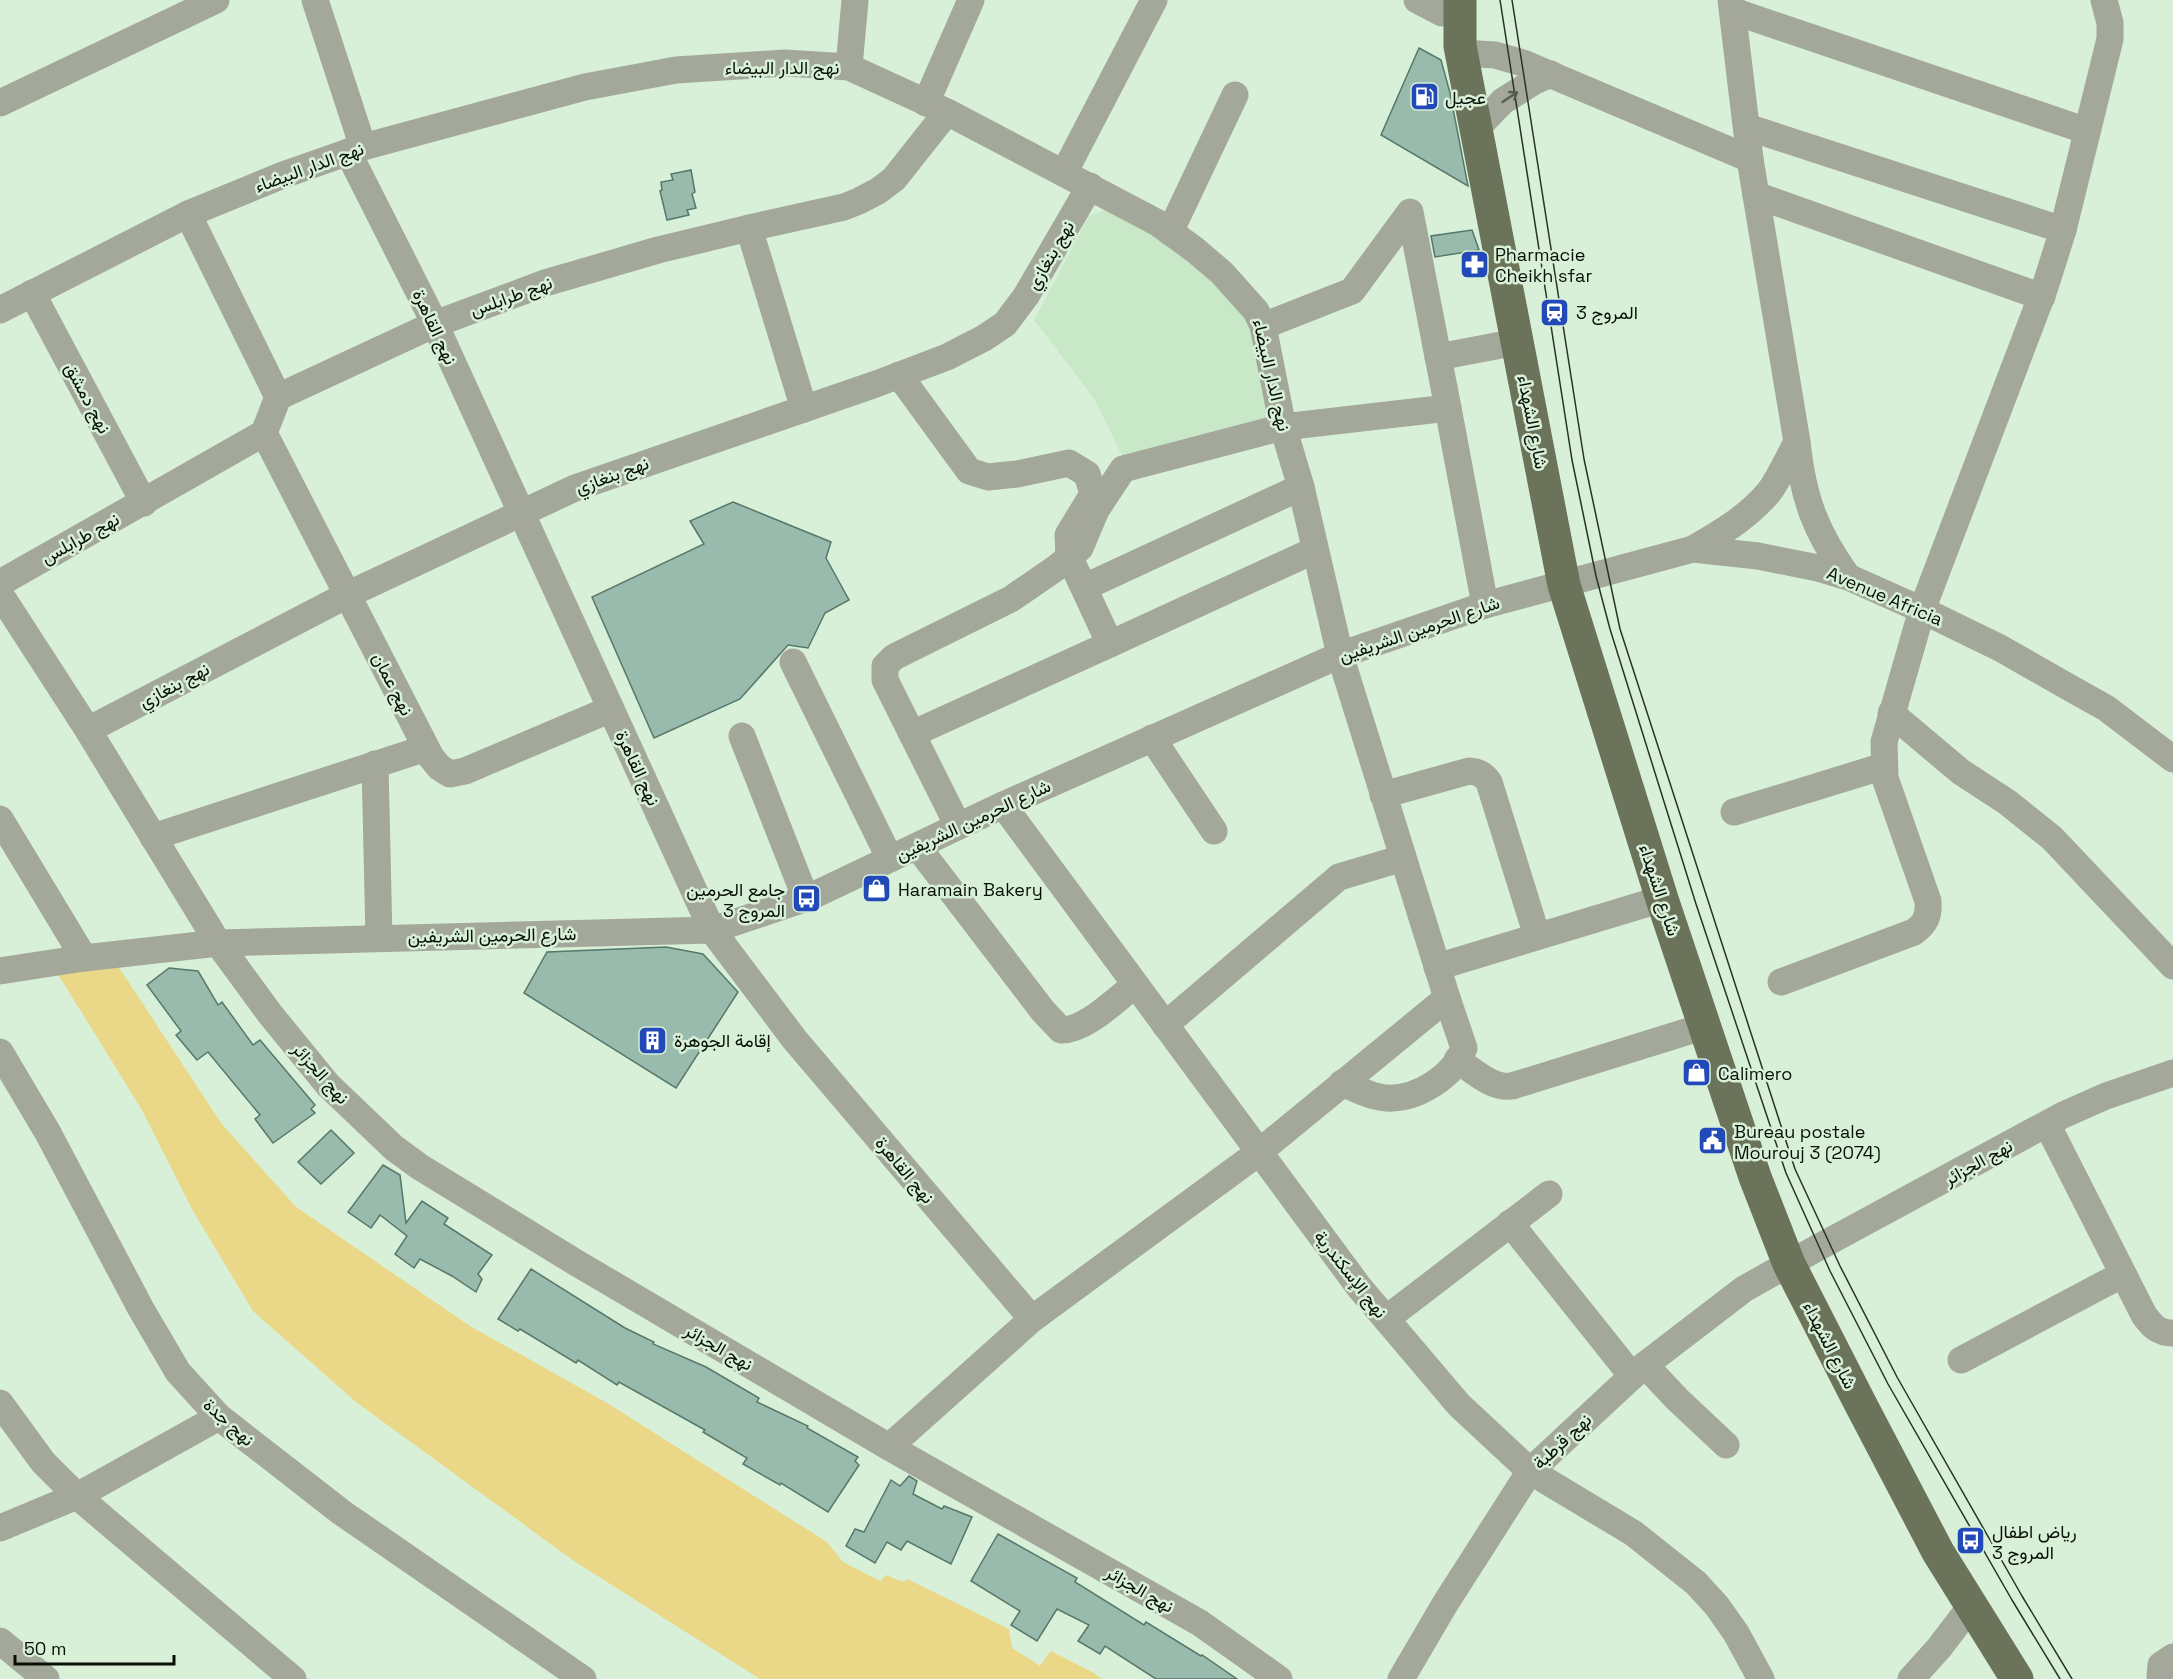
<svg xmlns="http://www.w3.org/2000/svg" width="2173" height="1679" viewBox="0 0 2173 1679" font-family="'Space Grotesk',Vazirmatn,sans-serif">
<rect width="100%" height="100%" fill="#d8f0d7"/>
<!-- built -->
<polygon fill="#c9e8c8" points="1113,207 1138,218 1258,322 1281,414 1122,456 1095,400 1034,320 1089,216"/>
<!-- green -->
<polygon fill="#ead787" points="118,966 221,1123 296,1207 470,1326 607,1403 827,1542 843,1562 880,1581 886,1575 903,1582 907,1579 1009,1629 1012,1648 1040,1666 1051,1651 1092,1672 1102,1679 760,1679 574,1561 356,1402 253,1311 193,1211 142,1110 56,971"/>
<!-- building -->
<g fill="#98bbad" stroke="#56786b" stroke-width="1.5">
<polygon points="1419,48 1441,60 1450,93 1468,186 1381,135"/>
<polygon points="691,170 695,192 692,194 696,208 687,210 689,215 667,220 660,191 662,190 661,182 673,180 671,174"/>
<polygon points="1472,230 1479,250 1435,257 1431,236"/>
<polygon points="733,502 831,542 826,558 849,600 825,613 808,648 788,645 740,699 654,738 592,597 704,544 690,521"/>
<polygon points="666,947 703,954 738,992 676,1088 524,993 547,952"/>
<polygon points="169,968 198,971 218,1005 222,1002 253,1045 260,1040 315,1105 311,1109 315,1113 273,1143 255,1119 260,1115 208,1052 197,1060 176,1035 181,1031 147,985"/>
<polygon points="331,1130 354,1153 321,1184 298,1162"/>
<polygon points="383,1165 400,1175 406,1223 422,1201 448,1218 444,1224 492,1255 478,1274 482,1279 476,1292 452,1276 420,1259 414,1268 395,1254 407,1236 380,1215 371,1228 348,1212"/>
<polygon points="531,1269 625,1328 654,1342 653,1344 706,1367 759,1398 757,1402 808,1426 807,1428 858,1457 855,1461 859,1465 828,1512 781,1483 780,1485 743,1464 747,1458 703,1432 705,1430 619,1382 617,1385 578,1360 576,1363 520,1329 518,1331 498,1319"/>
<polygon points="909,1476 917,1481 913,1494 942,1509 944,1506 972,1517 951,1564 907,1541 901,1550 887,1542 875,1563 846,1546 855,1529 864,1532 891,1480 900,1486"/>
<polygon points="998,1534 1077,1578 1075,1582 1144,1625 1146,1622 1201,1656 1202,1655 1237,1679 1156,1679 1105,1646 1100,1654 1078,1641 1089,1625 1057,1609 1037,1641 1011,1625 1020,1611 971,1581"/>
</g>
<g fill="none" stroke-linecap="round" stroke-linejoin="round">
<!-- minor -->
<g stroke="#a4a89b" stroke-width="27">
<polyline points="315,0 363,147"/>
<polyline points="1417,0 1442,13 1461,10"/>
<path d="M 1731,0 L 1750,159 L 1797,442 C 1803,498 1815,531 1848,577"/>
<polyline points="1733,11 2087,131"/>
<polyline points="1461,53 1495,55 1523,63 1750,159"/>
<polyline points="849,67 855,0"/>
<polyline points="0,103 216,0"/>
<polyline points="926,103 971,0"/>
<polyline points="1747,127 2063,230"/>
<polyline points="1476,129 1503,101 1533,82 1551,74"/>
<polyline points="348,152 435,324 712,930 795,1040 1032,1319"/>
<polyline points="1064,173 1154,0"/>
<polyline points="1756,195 2042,297"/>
<polyline points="188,214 278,397"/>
<polyline points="749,228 804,409"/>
<polyline points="1170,232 1235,95"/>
<polyline points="32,293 144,503"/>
<polyline points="0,310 188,214 283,175 363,147 585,87 676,70 785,63 849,67 947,112 1158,223 1195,250 1222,273 1256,311 1263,326 1283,427 1301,487 1340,655 1447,998 1258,1153 1032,1319 889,1447"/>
<polyline points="1263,326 1352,291 1410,212 1448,408"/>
<polyline points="1438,357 1517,342"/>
<polyline points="899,375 969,471 988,477 1017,474 1069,463 1087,474 1093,494 1068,535 1069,556 1110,644 1315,550"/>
<polyline points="264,433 431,757 439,767 450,774 465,771 611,709"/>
<path d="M 1693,549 C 1721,533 1748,517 1769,492 C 1780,477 1788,458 1797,442"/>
<polyline points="0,583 264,433 278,397 435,324 545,283 658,250 749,228 844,207 859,201 878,191 894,179 947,112"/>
<polyline points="1085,587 1301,487"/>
<polyline points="0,594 88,730 218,943 270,1014 328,1085 394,1148 420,1167 575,1262 889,1447 1200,1623 1279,1679"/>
<polyline points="793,662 890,859"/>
<polyline points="1891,713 1961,772 2007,802 2052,838 2173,966"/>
<polyline points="88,730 347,595 575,488 876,384 947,357 984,338 1005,324 1026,296 1090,186"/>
<polyline points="912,734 1110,644"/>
<polyline points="742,736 806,899"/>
<polyline points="1152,738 1214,831"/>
<polyline points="375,764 379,938"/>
<path d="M 1383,795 L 1469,771 C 1479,772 1483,774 1489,782 L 1537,936"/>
<polyline points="1003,805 1359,1287 1459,1405 1530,1471 1633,1533 1696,1583 1717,1606 1736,1633 1761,1679"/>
<polyline points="1734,812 1884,766"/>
<polyline points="0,819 84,958"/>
<polyline points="958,826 885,680 885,666 894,657 1011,599 1056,568 1080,548 1096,510 1123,469 1283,427 1448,408 1485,605"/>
<polyline points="153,837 426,748"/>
<path d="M 917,846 L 1043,1011 L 1061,1030 C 1085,1031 1115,1000 1135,985"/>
<polyline points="1437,967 1662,899"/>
<polyline points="0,971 84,958 218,943 712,930 810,897 1003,805 1340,655 1485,605 1693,549 1758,556 1818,568 1848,577 1922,610 2000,648 2072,689 2106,708 2173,759"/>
<path d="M 1781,982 L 1914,932 C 1926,923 1929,916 1928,901 L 1885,778 L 1884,742 L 1922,610 L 2045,287 L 2063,230 L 2110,39 L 2110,23 L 2104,0"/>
<polyline points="1165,1025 1339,877 1403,858"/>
<polyline points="0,1052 48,1133 141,1309 178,1372 219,1417 341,1512 583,1679"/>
<path d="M 1457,1060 C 1474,1071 1492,1089 1512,1086 L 1705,1026"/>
<path d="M 1342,1083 C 1356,1089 1371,1097 1386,1098 C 1417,1100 1454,1076 1464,1048 L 1447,998"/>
<path d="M 2047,1124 L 2144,1315 C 2152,1326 2158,1333 2173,1333"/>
<polyline points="1510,1223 1632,1376"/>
<polyline points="1386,1319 1549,1194"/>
<polyline points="1961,1360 2123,1274"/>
<polyline points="1645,1365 1678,1400 1726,1445"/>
<polyline points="0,1403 43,1462 77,1496 293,1679"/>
<polyline points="0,1528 77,1496 219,1417"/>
<polyline points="0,1641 46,1679"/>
<polyline points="1401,1679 1445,1604 1530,1471 1641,1368 1744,1289 1819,1247 2063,1115 2106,1096 2173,1073"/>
<polyline points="1911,1679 1939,1648 1971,1606"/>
<polyline points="2163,1679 2160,1676 2161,1665 2173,1657"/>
</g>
<!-- major -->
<polyline stroke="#6c735b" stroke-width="33" points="1460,0 1460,46 1564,585 1662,899 1755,1177 1789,1264 1860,1403 1938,1552 2017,1679"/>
<!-- tram -->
<g stroke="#283228" stroke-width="1.5">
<polyline points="1500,0 1572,460 1596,576 1610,629 1696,904 1786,1173 1830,1271 1888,1384 2012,1600 2060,1679"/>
<polyline points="1512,0 1584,459 1620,629 1795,1169 1840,1266 1897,1377 2022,1596 2072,1679"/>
</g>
</g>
<!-- one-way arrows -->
<defs><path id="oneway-shaft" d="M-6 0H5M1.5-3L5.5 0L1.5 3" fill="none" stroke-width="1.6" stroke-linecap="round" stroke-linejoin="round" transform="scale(1.5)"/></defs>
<use stroke="#565c51" href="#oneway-shaft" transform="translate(1510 97) rotate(-34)"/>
<!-- icons -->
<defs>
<symbol id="fuel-square" viewBox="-11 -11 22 22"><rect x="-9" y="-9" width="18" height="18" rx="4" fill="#2249b8" stroke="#d8f0d7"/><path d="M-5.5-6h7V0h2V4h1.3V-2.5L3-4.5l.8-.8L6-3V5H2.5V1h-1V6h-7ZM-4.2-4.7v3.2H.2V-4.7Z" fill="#fff"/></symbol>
<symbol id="pharmacy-square" viewBox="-11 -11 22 22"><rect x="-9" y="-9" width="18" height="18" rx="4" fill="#2249b8" stroke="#d8f0d7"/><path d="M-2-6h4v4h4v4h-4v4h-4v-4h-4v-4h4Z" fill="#fff"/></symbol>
<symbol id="station-square" viewBox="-11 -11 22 22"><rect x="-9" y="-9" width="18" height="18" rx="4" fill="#2249b8" stroke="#d8f0d7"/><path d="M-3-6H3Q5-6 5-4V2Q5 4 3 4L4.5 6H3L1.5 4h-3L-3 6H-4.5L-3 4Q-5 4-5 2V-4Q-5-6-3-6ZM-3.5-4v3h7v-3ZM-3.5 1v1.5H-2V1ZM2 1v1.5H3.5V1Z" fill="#fff"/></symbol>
<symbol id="shop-square" viewBox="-11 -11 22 22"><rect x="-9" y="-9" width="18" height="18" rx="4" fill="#2249b8" stroke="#d8f0d7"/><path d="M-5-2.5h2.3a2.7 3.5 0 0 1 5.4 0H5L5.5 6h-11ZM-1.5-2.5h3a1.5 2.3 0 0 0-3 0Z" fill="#fff"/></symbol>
<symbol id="bus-square" viewBox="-11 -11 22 22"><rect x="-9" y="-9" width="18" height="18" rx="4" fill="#2249b8" stroke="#d8f0d7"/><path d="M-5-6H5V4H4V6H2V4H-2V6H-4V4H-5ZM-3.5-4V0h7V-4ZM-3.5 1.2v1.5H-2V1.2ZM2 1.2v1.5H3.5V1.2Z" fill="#fff"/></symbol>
<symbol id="building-square" viewBox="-11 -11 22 22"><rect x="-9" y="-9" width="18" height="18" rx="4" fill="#2249b8" stroke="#d8f0d7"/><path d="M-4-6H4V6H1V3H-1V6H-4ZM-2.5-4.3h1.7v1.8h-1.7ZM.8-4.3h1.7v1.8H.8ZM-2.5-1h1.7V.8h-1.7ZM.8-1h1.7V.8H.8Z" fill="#fff"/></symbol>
<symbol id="civic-square" viewBox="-11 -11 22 22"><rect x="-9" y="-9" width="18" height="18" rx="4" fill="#2249b8" stroke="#d8f0d7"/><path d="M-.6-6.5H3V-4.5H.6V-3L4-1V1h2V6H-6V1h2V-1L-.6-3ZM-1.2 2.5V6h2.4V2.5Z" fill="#fff"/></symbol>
</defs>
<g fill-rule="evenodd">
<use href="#fuel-square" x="1408" y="80" width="33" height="33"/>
<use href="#pharmacy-square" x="1458" y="248" width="33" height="33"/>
<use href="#station-square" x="1538" y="296" width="33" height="33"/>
<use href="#shop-square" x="860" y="872" width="33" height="33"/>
<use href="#bus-square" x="790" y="882" width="33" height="33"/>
<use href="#building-square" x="636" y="1024" width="33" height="33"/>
<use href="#shop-square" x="1680" y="1056" width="33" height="33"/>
<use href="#civic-square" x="1696" y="1124" width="33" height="33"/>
<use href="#bus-square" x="1954" y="1524" width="33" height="33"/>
</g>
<g text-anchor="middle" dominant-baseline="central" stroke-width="5" stroke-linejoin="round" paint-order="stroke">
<!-- street labels -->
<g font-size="18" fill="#070f07" stroke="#d8f0d7">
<text x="782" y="67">نهج الدار البيضاء</text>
<text transform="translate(309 167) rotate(-20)">نهج الدار البيضاء</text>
<text transform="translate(1050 255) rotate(-60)">نهج بنغازي</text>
<text transform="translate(511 296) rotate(-20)">نهج طرابلس</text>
<text transform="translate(435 327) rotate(65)">نهج القاهرة</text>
<text transform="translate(1272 375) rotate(77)">نهج الدار البيضاء</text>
<text transform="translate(88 398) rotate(62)">نهج دمشق</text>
<text transform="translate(1533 422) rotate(79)">شارع الشهداء</text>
<text transform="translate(612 475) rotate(-20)">نهج بنغازي</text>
<text transform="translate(80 538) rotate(-29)">نهج طرابلس</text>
<text transform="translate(1885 596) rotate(23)">Avenue Africia</text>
<text transform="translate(1419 629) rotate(-19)">شارع الحرمين الشريفين</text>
<text transform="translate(393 684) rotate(63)">نهج عمان</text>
<text transform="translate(174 685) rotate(-28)">نهج بنغازي</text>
<text transform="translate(638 768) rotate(65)">نهج القاهرة</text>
<text transform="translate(973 820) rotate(-25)">شارع الحرمين الشريفين</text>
<text transform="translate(1660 890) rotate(72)">شارع الشهداء</text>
<text transform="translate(492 935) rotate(-1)">شارع الحرمين الشريفين</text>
<text transform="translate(321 1073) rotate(48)">نهج الجزائر</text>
<text transform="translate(1978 1162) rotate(-29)">نهج الجزائر</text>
<text transform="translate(905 1170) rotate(50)">نهج القاهرة</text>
<text transform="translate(1351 1274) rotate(52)">نهج الإسكندرية</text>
<text transform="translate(1830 1345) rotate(63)">شارع الشهداء</text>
<text transform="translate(719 1347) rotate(30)">نهج الجزائر</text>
<text transform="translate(229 1422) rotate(42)">نهج جدة</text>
<text transform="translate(1562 1441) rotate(-43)">نهج قرطبة</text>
<text transform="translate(1140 1589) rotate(30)">نهج الجزائر</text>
</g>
<!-- poi labels -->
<g font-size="18" fill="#070f07" stroke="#d8f0d7" text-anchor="start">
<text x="1445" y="97">عجيل</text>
<text x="1495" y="254">Pharmacie<tspan x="1495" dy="21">Cheikh sfar</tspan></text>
<text x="1576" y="312">المروج 3</text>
<text x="785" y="889" text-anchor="end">جامع الحرمين<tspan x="785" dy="21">المروج 3</tspan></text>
<text x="898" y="889">Haramain Bakery</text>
<text x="674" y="1040">إقامة الجوهرة</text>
<text x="1718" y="1073">Calimero</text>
<text x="1734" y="1131">Bureau postale<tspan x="1734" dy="21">Mourouj 3 (2074)</tspan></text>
<text x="1992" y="1531">رياض اطفال<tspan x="1992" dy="21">المروج 3</tspan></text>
</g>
</g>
<!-- scale -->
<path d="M15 1655v9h159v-9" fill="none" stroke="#070f07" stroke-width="3"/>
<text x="24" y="1655" font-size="18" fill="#070f07" stroke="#d8f0d7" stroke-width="4.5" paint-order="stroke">50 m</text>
</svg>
